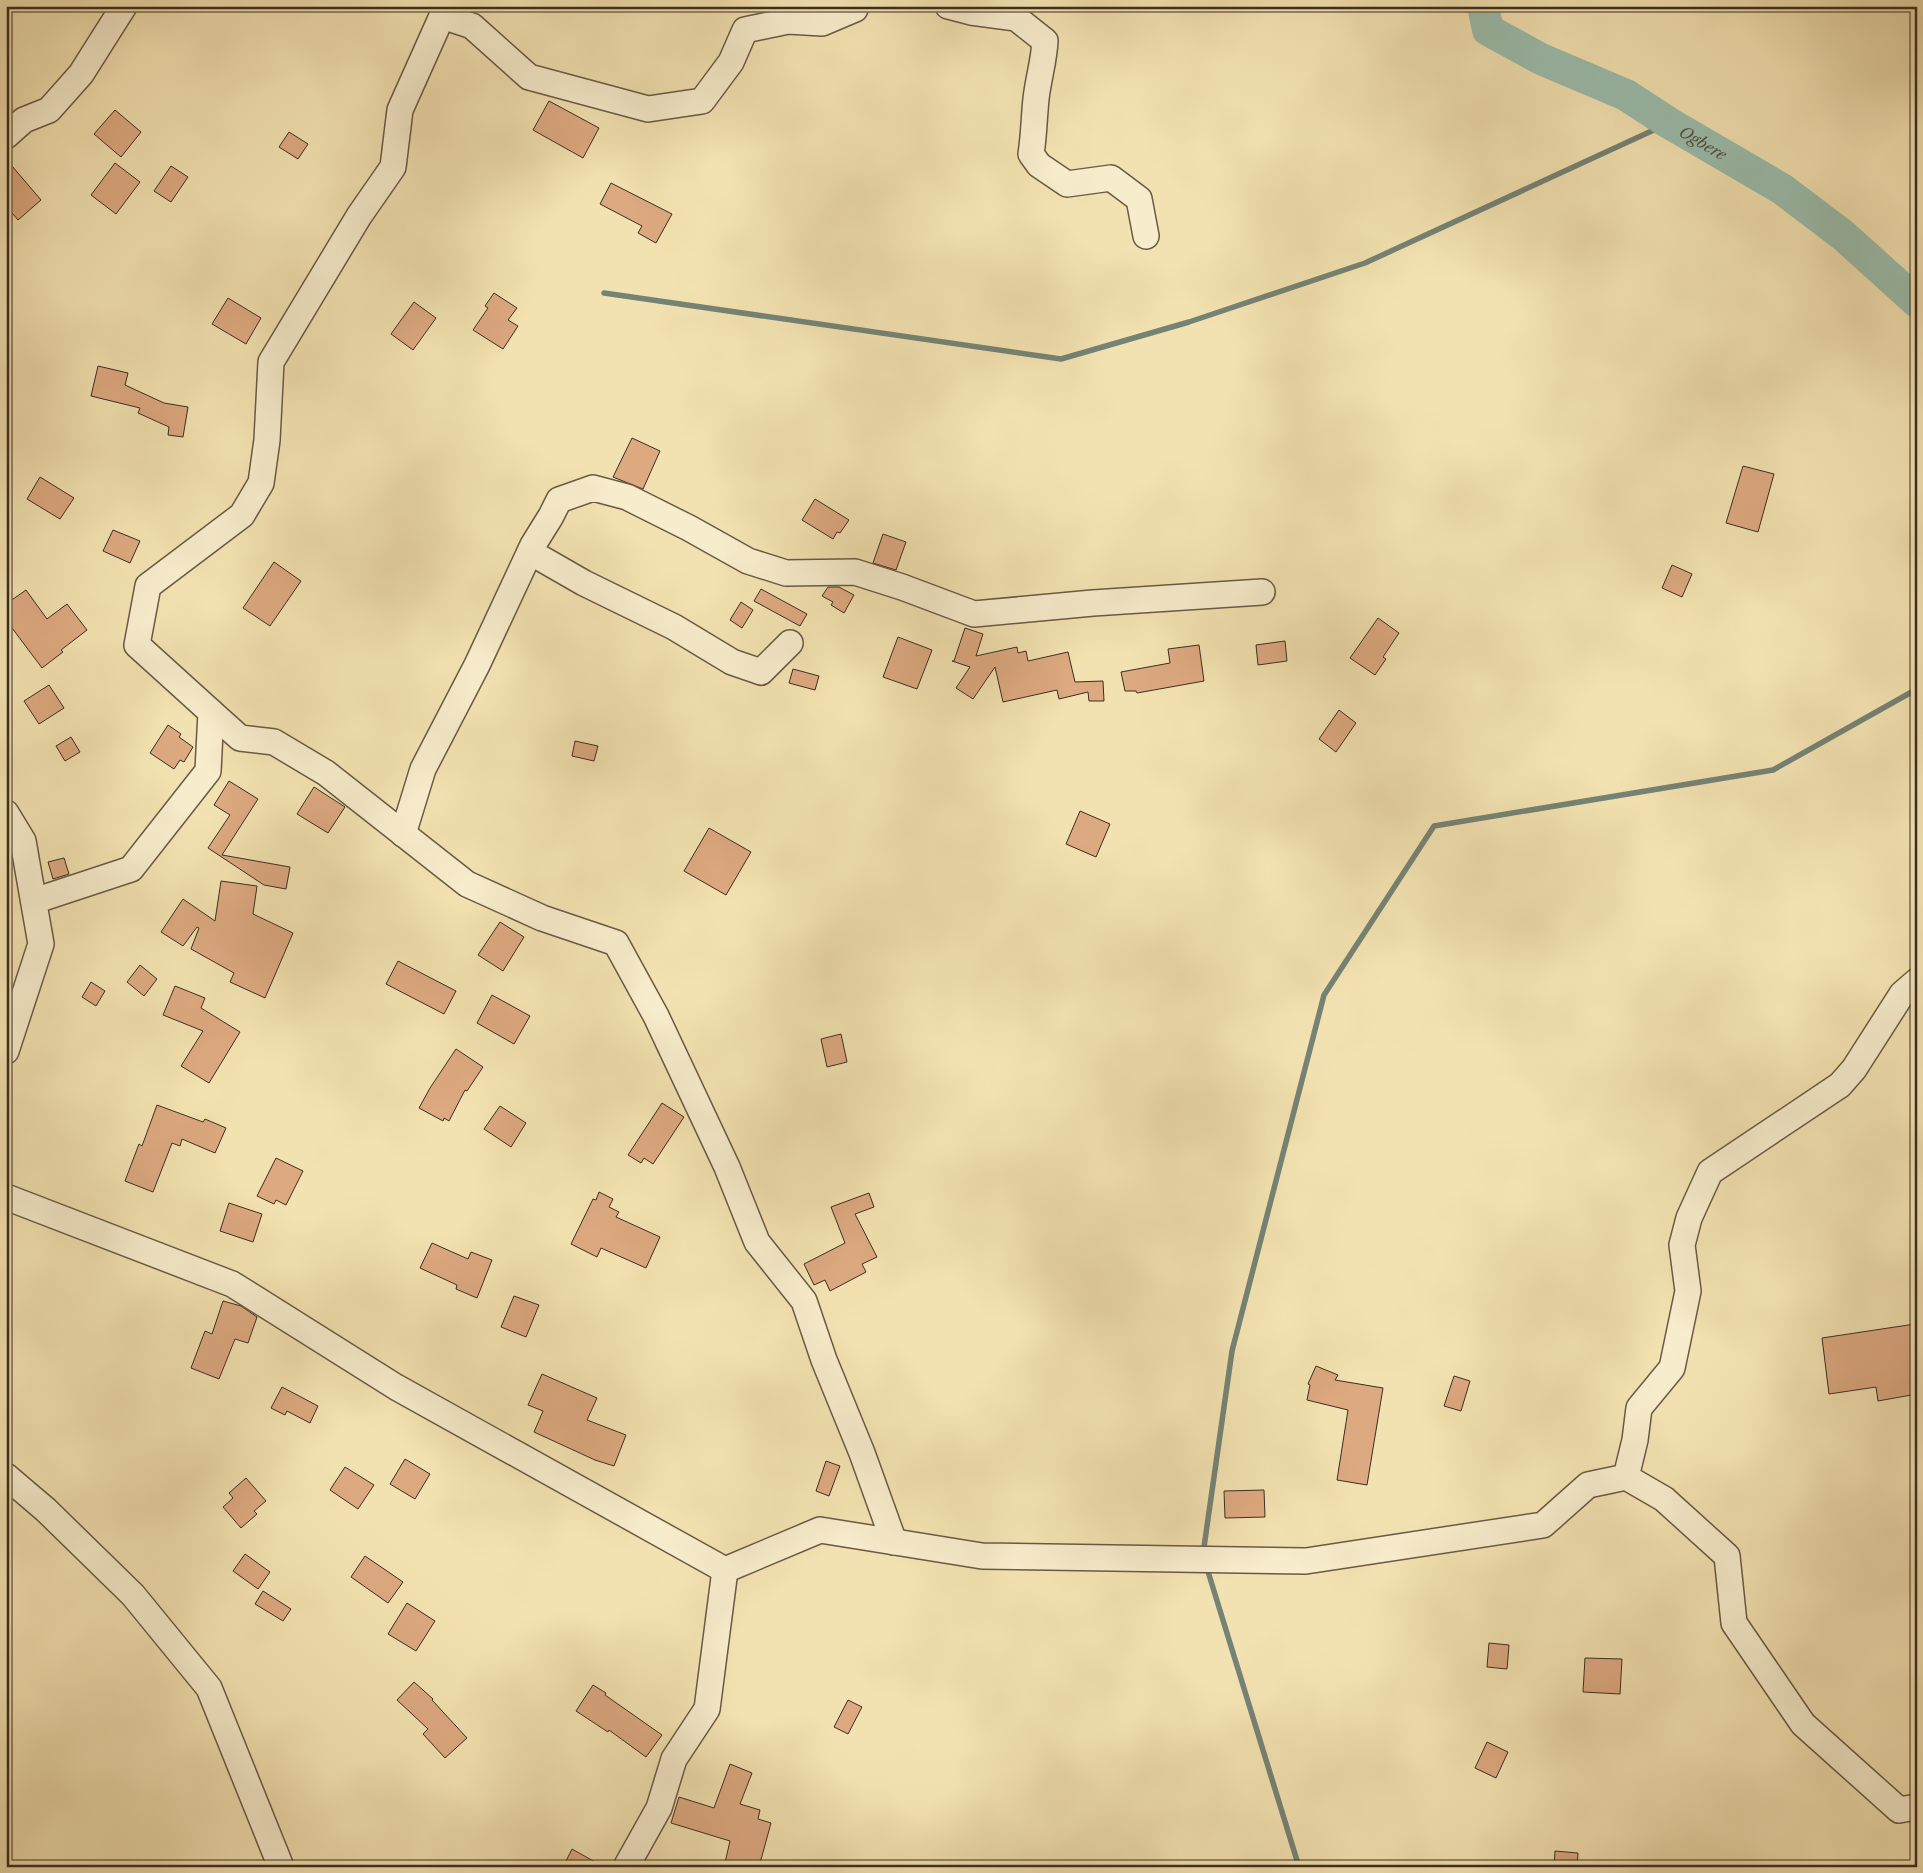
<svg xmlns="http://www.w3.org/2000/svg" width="1923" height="1873" viewBox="0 0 1923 1873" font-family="'Libre Caslon Text',serif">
<rect width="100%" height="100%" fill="#f3e2b1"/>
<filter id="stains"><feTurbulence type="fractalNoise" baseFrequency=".004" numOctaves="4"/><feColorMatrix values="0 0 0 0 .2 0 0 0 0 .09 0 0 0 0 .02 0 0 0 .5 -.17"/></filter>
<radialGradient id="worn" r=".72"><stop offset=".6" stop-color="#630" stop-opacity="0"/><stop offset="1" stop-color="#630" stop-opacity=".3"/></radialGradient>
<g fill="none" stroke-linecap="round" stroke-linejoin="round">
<!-- stream -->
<g stroke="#758375" stroke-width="5.5">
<polyline points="604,293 1061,359 1189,322 1365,263 1669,123"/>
<polyline points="1203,1554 1232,1351 1324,995 1434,826 1773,770 1917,689"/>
<polyline points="1206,1565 1299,1867"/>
</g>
<!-- river -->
<path stroke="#9bbdad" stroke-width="32" id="s1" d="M 1483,6 L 1488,30 L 1541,59 L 1626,95 L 1669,123 L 1782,189 L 1844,236 L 1917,302"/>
</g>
<!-- building -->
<g fill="#dda981" stroke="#3b2d21">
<polygon points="549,101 599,128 583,158 533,130"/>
<polygon points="115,110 141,132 121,157 94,134"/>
<polygon points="289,132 308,144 298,159 279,147"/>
<polygon points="6,159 41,200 18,220 6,206"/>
<polygon points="115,163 140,182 116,214 91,195"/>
<polygon points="171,166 188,177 171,202 154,191"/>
<polygon points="611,183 672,214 656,243 638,233 642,226 600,204"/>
<polygon points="494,293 517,308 508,320 518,326 503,349 473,330 488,308 485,306"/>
<polygon points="228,298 261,318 246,344 212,324"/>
<polygon points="414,302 436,318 413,350 391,334"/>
<polygon points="98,366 128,373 125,385 164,403 188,407 183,437 168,435 169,427 138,413 140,408 91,396"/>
<polygon points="632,438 660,451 643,489 613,477"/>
<polygon points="1743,466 1774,474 1758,532 1726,523"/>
<polygon points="40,477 74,498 60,519 27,499"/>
<polygon points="815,499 849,520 840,533 837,532 833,539 802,520"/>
<polygon points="113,530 140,541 130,563 103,551"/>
<polygon points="883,534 906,542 896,570 873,563"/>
<polygon points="274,562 301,581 270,626 243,608"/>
<polygon points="1672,565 1692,574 1682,597 1662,588"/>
<polygon points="828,587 839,587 854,595 844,613 831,605 833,602 822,596"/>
<polygon points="761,589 807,614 800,626 754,601"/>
<polygon points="26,590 47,619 67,604 87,630 61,650 63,652 42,668 6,620 6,604"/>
<polygon points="741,602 753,610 742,628 730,620"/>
<polygon points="1378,618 1399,633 1383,657 1386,659 1375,675 1350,658"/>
<polygon points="965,628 983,634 976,656 1017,647 1018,653 1026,651 1028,661 1068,652 1075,682 1103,681 1104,701 1089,701 1088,692 1059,699 1057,690 1003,702 995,667 973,699 956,688 970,667 952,661 954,661"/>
<polygon points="898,637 932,650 917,689 883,677"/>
<polygon points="1285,641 1287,661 1258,665 1256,645"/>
<polygon points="1199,645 1204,681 1137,693 1136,691 1125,691 1121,672 1170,663 1168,649"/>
<polygon points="793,669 819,676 815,690 789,683"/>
<polygon points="49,685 64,708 39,724 24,701"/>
<polygon points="1339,710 1356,723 1336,752 1319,739"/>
<polygon points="168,725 181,734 179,737 193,747 184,762 180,760 174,769 150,753"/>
<polygon points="71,737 80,752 65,761 56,746"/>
<polygon points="575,741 598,746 594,761 572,756"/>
<polygon points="229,781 258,799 222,855 290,867 286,889 264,885 208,848 230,815 214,805"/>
<polygon points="314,787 345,807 328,833 297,814"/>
<polygon points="1080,811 1110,824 1096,857 1066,844"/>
<polygon points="709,828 751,852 726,895 684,871"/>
<polygon points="64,858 69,874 53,879 48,862"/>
<polygon points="221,881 257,886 253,914 293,933 265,998 230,982 234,973 191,949 199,928 197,927 183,946 161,932 183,899 215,921"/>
<polygon points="500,922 524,937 503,971 478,955"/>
<polygon points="398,961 456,991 444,1014 386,984"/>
<polygon points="140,965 157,979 144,996 127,982"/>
<polygon points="91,982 105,991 96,1006 82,997"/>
<polygon points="175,986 205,998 201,1008 240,1032 209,1083 181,1066 203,1031 163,1015"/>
<polygon points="492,995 530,1016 514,1044 477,1023"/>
<polygon points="841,1034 847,1062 827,1067 821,1039"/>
<polygon points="456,1049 483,1067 467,1091 465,1090 449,1121 444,1118 443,1121 419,1108 430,1088"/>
<polygon points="662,1103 684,1117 653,1164 644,1158 641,1163 628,1155"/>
<polygon points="157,1105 203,1122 205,1119 226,1128 215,1153 182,1139 180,1146 172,1143 153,1192 125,1181 139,1144 142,1146"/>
<polygon points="500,1106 526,1123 511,1147 484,1129"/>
<polygon points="276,1158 303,1171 286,1205 276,1200 274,1204 257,1196"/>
<polygon points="599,1192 613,1199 609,1207 619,1212 616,1217 660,1237 646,1268 601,1248 597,1257 571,1244 593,1199 596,1200"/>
<polygon points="869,1193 874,1207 855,1214 877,1257 862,1264 866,1272 830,1291 825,1280 814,1285 804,1264 845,1243 831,1207"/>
<polygon points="229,1203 262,1214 253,1242 220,1231"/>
<polygon points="432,1243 468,1259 471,1252 492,1260 477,1298 456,1289 457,1285 420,1268"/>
<polygon points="514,1296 539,1305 526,1337 501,1327"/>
<polygon points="223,1301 241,1306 257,1317 248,1343 235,1339 219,1379 191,1368 205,1331 212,1334"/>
<polygon points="1915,1324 1917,1339 1917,1394 1878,1401 1876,1387 1829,1394 1822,1338"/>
<polygon points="1316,1366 1338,1375 1335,1380 1383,1388 1367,1485 1337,1480 1348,1410 1307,1400 1310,1385 1308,1384"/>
<polygon points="542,1374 597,1398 587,1420 626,1435 614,1466 595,1460 534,1432 543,1411 528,1405"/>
<polygon points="1454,1376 1470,1381 1461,1411 1444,1406"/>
<polygon points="282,1387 318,1406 310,1423 287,1411 285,1415 271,1408"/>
<polygon points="405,1459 430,1474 415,1499 390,1484"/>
<polygon points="826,1461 840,1466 829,1496 816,1491"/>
<polygon points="345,1467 374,1485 358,1509 330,1490"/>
<polygon points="246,1478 266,1501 254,1511 257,1514 241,1528 223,1507 233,1498 229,1493"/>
<polygon points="1264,1490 1265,1517 1225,1518 1224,1491"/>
<polygon points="245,1554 270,1572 258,1589 233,1571"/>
<polygon points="365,1556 403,1582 388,1603 351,1577"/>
<polygon points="263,1591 291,1609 283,1621 255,1604"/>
<polygon points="407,1603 435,1621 416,1651 388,1634"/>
<polygon points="1489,1643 1509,1645 1507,1669 1487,1667"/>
<polygon points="1585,1658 1622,1659 1620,1694 1583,1692"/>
<polygon points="414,1682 433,1699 432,1700 467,1738 445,1758 423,1734 428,1729 397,1700"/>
<polygon points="593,1685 606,1693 605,1695 662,1735 646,1757 609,1730 608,1732 576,1711"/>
<polygon points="848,1700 862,1707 848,1734 834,1727"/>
<polygon points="1487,1742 1508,1752 1496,1778 1475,1768"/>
<polygon points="730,1764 752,1773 740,1804 760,1810 758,1819 771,1823 759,1867 724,1867 730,1841 671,1823 679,1797 714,1808"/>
<polygon points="572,1849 604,1867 563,1867"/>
<polygon points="1555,1851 1578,1853 1577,1867 1554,1867"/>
</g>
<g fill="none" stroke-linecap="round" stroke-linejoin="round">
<defs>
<g id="minor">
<path d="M 948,6 L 971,12 L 1016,18 L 1045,41 C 1044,61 1038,80 1036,99 C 1034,118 1034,135 1031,154 L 1039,165 L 1067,184 L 1111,178 L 1139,199 L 1146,236"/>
<polyline points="442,16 472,26 529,77 648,109 702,101 731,62 745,30 788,21 822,23 855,9 856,6"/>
<polyline points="6,136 24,120 49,110 81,74 124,6"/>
<polyline points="530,552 584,583 674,627 732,662 761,672 790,643"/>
<polyline points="211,712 240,738 274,742 326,773 467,884 542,918 616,943 656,1016 727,1167 757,1242 804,1301 824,1360 862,1453 894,1542"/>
<polyline points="6,813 23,841 41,944 6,1051"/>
<polyline points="403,834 423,769 477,665 533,545 551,516 559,500 593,488 627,497 689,528 748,561 786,573 855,572 902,587 974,614 1093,603 1262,592"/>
<polyline points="34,901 131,869 208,771 211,712 137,645 148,586 242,515 261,483 267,440 271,362 359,216 393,167 400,110 442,16 444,6"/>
<polyline points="6,1197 232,1284 396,1387 725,1570 820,1530 982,1556 1306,1561 1543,1525 1588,1485 1626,1477 1664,1499 1727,1556 1734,1623 1803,1724 1899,1810 1917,1807"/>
<polyline points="6,1476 46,1510 133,1595 209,1688 281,1867"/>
<polyline points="1626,1477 1635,1440 1639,1408 1672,1368 1688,1291 1682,1245 1689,1218 1710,1172 1840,1085 1854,1069 1902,994 1917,981"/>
<polyline points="626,1867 659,1808 674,1759 707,1709 725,1570"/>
</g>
</defs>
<!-- minor casing -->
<use href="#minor" stroke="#695a45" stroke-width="28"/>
<!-- minor -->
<use href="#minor" stroke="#f7eccc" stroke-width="25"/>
</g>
<g text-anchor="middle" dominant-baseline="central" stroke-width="5" stroke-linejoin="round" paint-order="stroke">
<!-- water labels -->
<g font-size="16" font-style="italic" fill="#535144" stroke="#f7eccc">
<text stroke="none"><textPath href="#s1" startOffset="268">Ogbere</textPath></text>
</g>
</g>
<!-- margin -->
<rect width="1923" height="1873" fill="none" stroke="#f3e2b1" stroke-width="25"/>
<rect x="8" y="8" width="1908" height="1858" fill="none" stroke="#3b2d21" stroke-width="2.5"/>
<rect x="12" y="12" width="1898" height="1848" fill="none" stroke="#3b2d21"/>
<rect width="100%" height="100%" filter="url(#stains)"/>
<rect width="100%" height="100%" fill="url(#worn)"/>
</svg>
